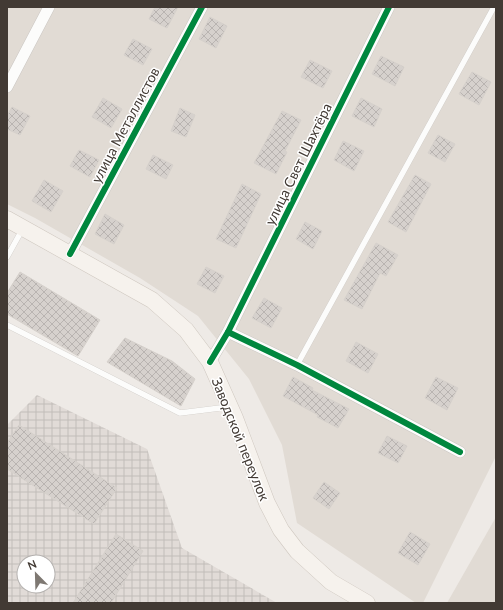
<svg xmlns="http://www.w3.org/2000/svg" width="503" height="610" viewBox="0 0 503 610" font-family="Lato,sans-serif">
<defs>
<pattern id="industrial-grid" width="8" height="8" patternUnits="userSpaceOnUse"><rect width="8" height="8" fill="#e1dbd7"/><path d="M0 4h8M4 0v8" fill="none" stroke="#c2bdb9"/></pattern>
<pattern id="building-cross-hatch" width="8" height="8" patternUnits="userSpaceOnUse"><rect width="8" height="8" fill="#d6d1cd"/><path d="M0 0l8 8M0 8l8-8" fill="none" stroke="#b9b4b1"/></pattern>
</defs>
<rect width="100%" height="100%" fill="#eeeae6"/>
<!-- residential -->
<g fill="#e1dbd4">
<polygon points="7,7 496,7 496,456 423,603 416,603 297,523 282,445 249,379 198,316 140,278 35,218 7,204"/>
<polygon points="496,517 496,603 447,603"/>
</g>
<!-- industrial -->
<path fill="url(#industrial-grid)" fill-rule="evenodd" d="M 37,395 L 147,449 L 182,548 L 277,603 L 7,603 L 7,425 ZM 24,562 L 48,562 L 48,586 L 24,586 Z"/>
<!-- building -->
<g fill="url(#building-cross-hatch)" stroke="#d6d1cc">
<polygon points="155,7 178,7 167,28 149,19"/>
<polygon points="210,17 227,26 216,48 199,39"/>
<polygon points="133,39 152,49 143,65 124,55"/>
<polygon points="381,56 404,67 395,86 372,74"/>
<polygon points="310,60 332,71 323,88 301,77"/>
<polygon points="472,72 491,82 479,105 459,94"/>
<polygon points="103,98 122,109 111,128 92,117"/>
<polygon points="361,98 382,109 374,127 352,116"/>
<polygon points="12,107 30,116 20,135 7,129 7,116"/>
<polygon points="180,108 195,115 186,137 171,131"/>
<polygon points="282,111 301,120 285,151 287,152 276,174 254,163"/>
<polygon points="438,135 455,144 445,162 428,153"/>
<polygon points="343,141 364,151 354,171 334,160"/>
<polygon points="79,150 99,160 90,177 70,166"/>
<polygon points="153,155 173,165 166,179 146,169"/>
<polygon points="415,175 431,184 406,232 388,222"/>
<polygon points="44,180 63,191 51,212 32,201"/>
<polygon points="242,184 261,194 236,248 216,239"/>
<polygon points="105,214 124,225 114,244 95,234"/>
<polygon points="305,222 322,231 313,249 296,239"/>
<polygon points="376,243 398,255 386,276 380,273 362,309 344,300"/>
<polygon points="206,267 224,276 215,293 197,284"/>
<polygon points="20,272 100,320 78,356 7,314 7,293"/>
<polygon points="264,298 282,308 271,328 252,318"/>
<polygon points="125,338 172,361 195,379 181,406 107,362"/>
<polygon points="356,342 378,354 368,373 346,361"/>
<polygon points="293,377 313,388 312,390 349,409 338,428 317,417 318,415 283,396"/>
<polygon points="436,377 458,388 447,410 425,398"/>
<polygon points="19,425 117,488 94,524 7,469 7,443"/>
<polygon points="387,436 407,446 398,463 378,453"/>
<polygon points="324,482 340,493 329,509 313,498"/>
<polygon points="410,532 430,544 418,565 398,553"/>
<polygon points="116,534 143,551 111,603 73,603"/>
</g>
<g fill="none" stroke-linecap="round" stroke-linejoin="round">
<defs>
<g id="lane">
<polyline points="7,257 22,230"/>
<polyline points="7,325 180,413 228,407"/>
<polyline points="297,365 494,7"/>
</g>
<g id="street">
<polyline points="7,87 49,7"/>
<polyline points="70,254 202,7"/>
<polyline points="228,332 297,365 460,452"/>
<polyline points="210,362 228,332 389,7"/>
</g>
<polyline id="secondary" points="7,219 152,300 186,330 210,362 235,418 267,503 281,530 297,551 331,582 367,603"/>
</defs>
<!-- lane casing -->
<use href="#lane" stroke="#cac6c2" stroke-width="6"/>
<!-- street casing -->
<use href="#street" stroke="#cac6c2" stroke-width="12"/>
<!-- secondary casing -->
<use href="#secondary" stroke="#cec7bf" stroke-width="17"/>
<!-- lane -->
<use href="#lane" stroke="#fcfcfb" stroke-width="5.5"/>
<!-- street -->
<use href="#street" stroke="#fcfcfb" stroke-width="11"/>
<!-- secondary -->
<use href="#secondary" stroke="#f6f2ed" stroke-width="16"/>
<defs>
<g id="cycleway">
<polyline points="70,254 202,7"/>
<polyline points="228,332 297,365 460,452"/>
<polyline points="210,362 228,332 389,7"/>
</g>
</defs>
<!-- cycleway casing -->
<use href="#cycleway" stroke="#fff" stroke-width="8"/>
<!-- cycleway -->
<use href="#cycleway" stroke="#00873e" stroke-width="6"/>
</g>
<g text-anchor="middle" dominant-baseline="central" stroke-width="3" stroke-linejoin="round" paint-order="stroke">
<!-- street labels -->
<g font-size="14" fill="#423a34" stroke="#fff">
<text transform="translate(125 125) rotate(-62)">улица Металлистов</text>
<text transform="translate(298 164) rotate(-64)">улица Свет Шахтёра</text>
<text transform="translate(241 439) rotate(68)">Заводской переулок</text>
</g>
</g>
<!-- border -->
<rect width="503" height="610" fill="none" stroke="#423a34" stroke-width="16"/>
<!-- north arrow -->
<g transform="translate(36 574) rotate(337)"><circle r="19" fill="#ffffff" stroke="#b3b0ae"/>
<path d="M0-3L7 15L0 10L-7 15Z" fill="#7e7872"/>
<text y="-6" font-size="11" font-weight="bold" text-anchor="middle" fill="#423a34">N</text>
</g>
</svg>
